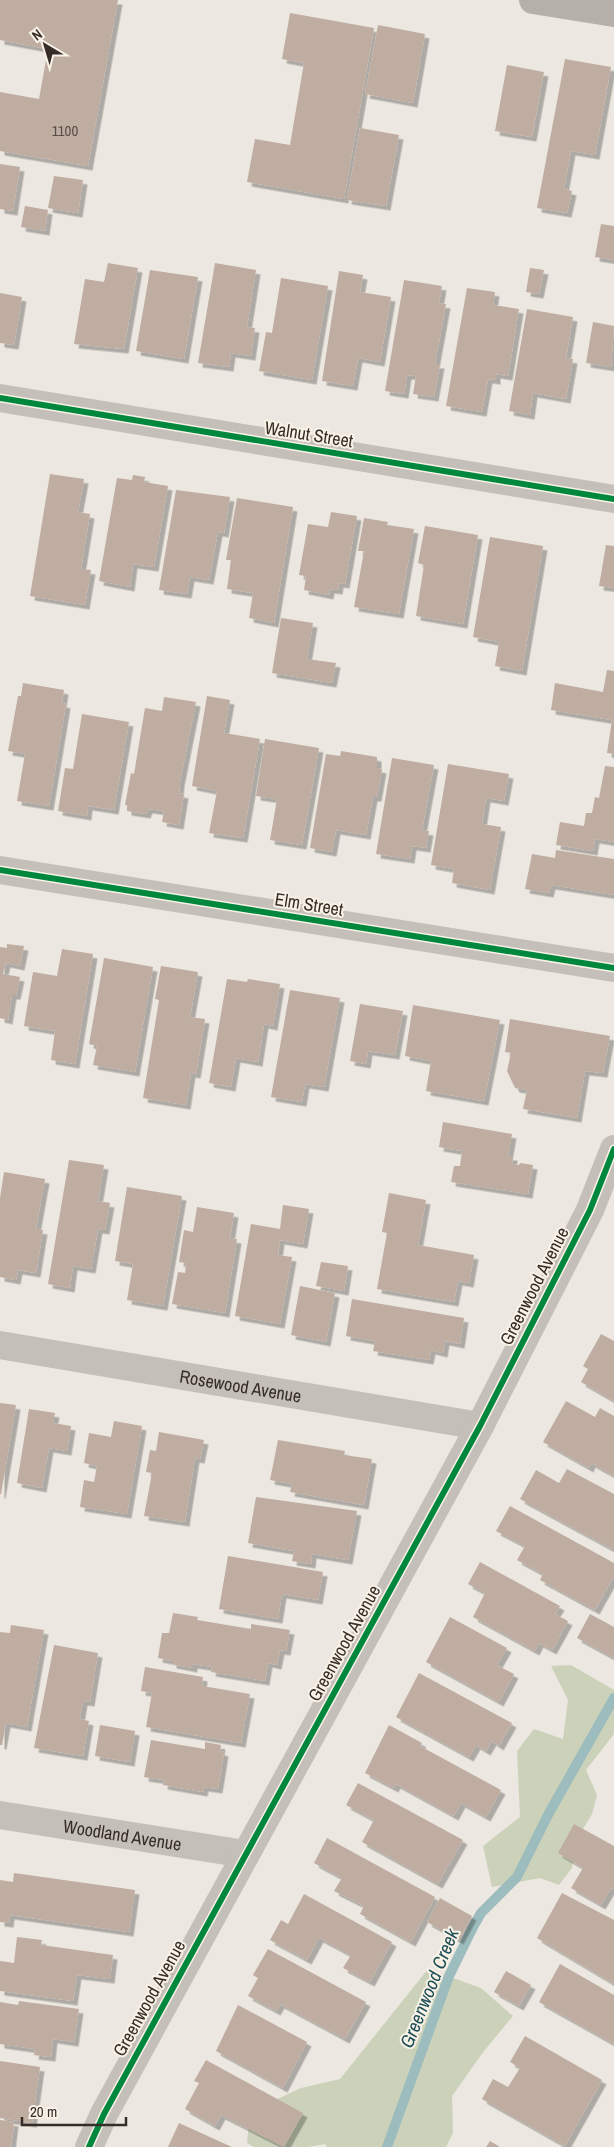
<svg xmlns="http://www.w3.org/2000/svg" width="614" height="2147" viewBox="0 0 614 2147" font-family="'Archivo Narrow',sans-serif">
<defs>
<filter id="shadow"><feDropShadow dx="4.5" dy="4.5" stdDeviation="0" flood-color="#0004"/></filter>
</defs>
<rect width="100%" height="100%" fill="#ece7e0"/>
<!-- green -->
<g fill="#ccd2ba">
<polygon points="571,1665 614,1690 614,1734 586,1770 597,1795 592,1814 576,1841 572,1868 559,1885 540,1878 492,1887 483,1846 520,1817 517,1751 534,1729 563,1739 568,1700 551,1666"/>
<polygon points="428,1969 481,1988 513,2016 484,2051 452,2096 453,2133 446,2147 327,2147 325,2144 308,2147 254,2147 247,2143 250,2112 301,2088 340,2079"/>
</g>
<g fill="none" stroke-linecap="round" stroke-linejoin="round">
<!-- stream -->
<polyline stroke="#9dbcbd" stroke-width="10" points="387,2147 449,1976 473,1927 481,1913 517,1877 549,1813 614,1698"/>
</g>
<!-- building -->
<g fill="#bfada2" filter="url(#shadow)">
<polygon points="0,0 118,0 88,166 0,151 0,92 39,99 48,49 0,40"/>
<polygon points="290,13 374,28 344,199 247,182 255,139 290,145 304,63 282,59"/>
<polygon points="378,25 425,34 413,103 365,94"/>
<polygon points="565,59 611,67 595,155 571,151 564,189 572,191 567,213 537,208"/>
<polygon points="507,65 544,72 532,137 495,131"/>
<polygon points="360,128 399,135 386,206 347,200"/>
<polygon points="0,164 20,167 13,211 0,209"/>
<polygon points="54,176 83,180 78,213 48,208"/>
<polygon points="25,206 48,210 45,231 21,227"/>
<polygon points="601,224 614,226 614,260 595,257"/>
<polygon points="108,263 138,268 124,349 74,344 85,279 104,282"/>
<polygon points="215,263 256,270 247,327 255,328 251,356 231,353 229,367 198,363"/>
<polygon points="530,268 544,270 539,294 526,292"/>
<polygon points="150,270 198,277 184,359 136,351"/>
<polygon points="339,271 363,275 360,292 391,297 380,362 358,358 353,386 322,381"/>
<polygon points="281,278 328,286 312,380 259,371 266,332 272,333"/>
<polygon points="404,280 442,286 439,303 446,304 435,364 440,364 434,397 413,394 416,376 407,375 404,394 385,391"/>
<polygon points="467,288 495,292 493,305 519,309 508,376 496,374 496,380 488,379 482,412 446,406"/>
<polygon points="0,293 22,297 14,345 0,343"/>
<polygon points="527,309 573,317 566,358 573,359 566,399 533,393 530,415 509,411"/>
<polygon points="593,322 614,326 611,367 586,363"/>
<polygon points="50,474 84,479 78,512 90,514 81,569 91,570 85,605 30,596"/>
<polygon points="133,475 145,477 144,482 168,486 154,567 133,564 130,587 99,581 117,478 132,480"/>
<polygon points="176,490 230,497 224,533 218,532 209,580 190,577 187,594 159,590"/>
<polygon points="237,498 293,507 274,623 249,618 253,593 227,589 231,560 226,560"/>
<polygon points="331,512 357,516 345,584 339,583 338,590 330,589 329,595 304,590 306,576 299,575 308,524 328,527"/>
<polygon points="364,518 388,522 387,525 414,529 399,614 354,607 364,551 358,551"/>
<polygon points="425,526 478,535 463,624 416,616 424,565 418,563"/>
<polygon points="490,537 543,546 522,671 495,666 499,642 473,637"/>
<polygon points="606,545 614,546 614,588 599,586"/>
<polygon points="281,618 313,623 307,659 336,663 332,683 272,673"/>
<polygon points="607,670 614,671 614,754 607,753 612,720 551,710 555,683 603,692"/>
<polygon points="23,683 64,690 62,703 66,704 49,806 17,801 25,754 8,751 18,696 21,696"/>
<polygon points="207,696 230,700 224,733 260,739 243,838 209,833 217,791 192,786"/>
<polygon points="164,697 196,702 180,782 179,793 184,794 179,825 162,822 164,811 148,809 146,814 127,811 127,805 125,805 131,773 134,774 145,708 162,711"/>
<polygon points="82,714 129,722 114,810 88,806 87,816 58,811 65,768 73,769"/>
<polygon points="265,739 319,748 302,845 270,840 277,799 256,796"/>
<polygon points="341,751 377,757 377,768 382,769 377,797 373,797 366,835 336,830 332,852 310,848 326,754 340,756"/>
<polygon points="392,758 434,765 422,830 429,831 426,848 412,846 410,859 376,854"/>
<polygon points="448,764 509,774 504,801 486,798 482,824 501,827 490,890 452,883 454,869 431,865"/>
<polygon points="605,766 614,767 614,842 595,839 593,851 556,845 560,822 584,826 586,813 592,813 595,797 599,798"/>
<polygon points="556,850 614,859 614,895 551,885 549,893 525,889 532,854 555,858"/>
<polygon points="7,944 24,946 20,966 6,963 3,974 20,977 16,995 12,995 8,1020 0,1018 0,947 7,948"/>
<polygon points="62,949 93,954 75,1064 51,1060 55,1031 24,1026 33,972 57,976"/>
<polygon points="104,958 153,967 135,1072 93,1065 97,1046 89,1044"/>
<polygon points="161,966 198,972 190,1017 205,1019 196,1074 191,1073 186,1105 143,1098 159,1000 155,999"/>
<polygon points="227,979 247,982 248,979 280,984 273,1026 264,1024 258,1062 236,1058 231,1087 209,1083"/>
<polygon points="290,990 340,998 324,1087 305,1084 302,1102 271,1097"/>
<polygon points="360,1004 403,1011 395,1055 368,1051 366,1064 350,1061"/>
<polygon points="413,1005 500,1020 484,1101 426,1091 431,1061 405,1056"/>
<polygon points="510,1019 610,1036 603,1073 585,1071 577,1118 523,1109 527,1090 515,1088 507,1071 511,1053 505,1052"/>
<polygon points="443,1122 512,1134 508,1156 513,1156 512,1164 519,1165 520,1163 533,1165 528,1194 451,1182 454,1166 460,1166 462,1151 439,1147"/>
<polygon points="69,1160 104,1165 98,1201 110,1203 105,1230 98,1229 91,1269 73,1266 70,1288 48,1284"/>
<polygon points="4,1172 45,1179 36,1229 43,1230 36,1273 18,1270 16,1280 0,1277 0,1198"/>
<polygon points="127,1187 182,1196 163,1306 127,1300 133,1264 115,1261"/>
<polygon points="389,1193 426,1200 418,1245 474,1255 469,1283 458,1281 454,1302 377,1289 387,1233 382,1232"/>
<polygon points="283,1205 309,1209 303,1244 280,1240 278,1255 292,1257 280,1324 235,1316 251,1224 280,1229"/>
<polygon points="197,1207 234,1213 230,1238 237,1239 225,1313 172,1304 178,1272 185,1273 186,1263 179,1262 184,1230 193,1232"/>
<polygon points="321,1262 348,1266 344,1291 316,1286"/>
<polygon points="300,1286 335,1293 326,1342 291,1335"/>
<polygon points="352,1299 464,1318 460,1344 445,1341 443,1353 431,1350 429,1360 373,1351 375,1341 346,1336"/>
<polygon points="601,1334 614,1341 614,1401 581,1382 588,1369 583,1366"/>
<polygon points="566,1401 595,1417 600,1408 614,1416 614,1476 591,1463 589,1468 543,1442"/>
<polygon points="0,1403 16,1405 1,1494 0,1494"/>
<polygon points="29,1409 55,1413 53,1423 71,1426 67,1451 49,1448 42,1488 17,1483"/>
<polygon points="114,1421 142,1426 127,1514 80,1507 84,1480 94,1482 97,1466 84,1463 89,1433 111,1437"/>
<polygon points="159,1432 204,1440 200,1459 195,1458 185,1522 144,1516 152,1473 146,1472 150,1450 156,1451"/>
<polygon points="278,1440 345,1451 344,1455 372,1459 364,1505 290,1492 292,1484 270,1480"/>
<polygon points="567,1469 614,1494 614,1550 520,1499 536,1470 559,1483"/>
<polygon points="256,1497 357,1511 348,1560 312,1554 311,1564 292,1561 294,1551 248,1543"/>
<polygon points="510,1506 614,1563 614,1576 595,1610 540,1580 543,1574 517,1560 525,1546 496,1531"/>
<polygon points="228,1556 323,1572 318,1600 282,1594 278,1619 219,1609"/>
<polygon points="480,1562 560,1606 555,1614 568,1621 552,1650 539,1643 535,1651 473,1617 485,1593 468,1584"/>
<polygon points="173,1613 198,1617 197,1620 251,1629 251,1624 290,1630 286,1651 280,1650 277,1665 268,1663 265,1681 211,1672 212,1667 193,1664 193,1668 172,1664 172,1661 158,1658 162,1633 169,1633"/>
<polygon points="590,1614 614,1627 614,1658 577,1638"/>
<polygon points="450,1617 507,1648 497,1665 514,1674 499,1702 426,1662"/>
<polygon points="11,1625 44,1630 27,1727 6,1723 2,1745 0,1745 0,1632 10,1633"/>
<polygon points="54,1645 98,1653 90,1702 83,1701 80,1719 89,1721 83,1756 34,1748"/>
<polygon points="145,1667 203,1677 202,1686 250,1694 241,1743 146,1727 152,1693 141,1691"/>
<polygon points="419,1673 512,1723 499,1746 492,1741 486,1751 476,1745 469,1757 396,1717"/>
<polygon points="100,1725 135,1731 130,1762 95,1756"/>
<polygon points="389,1725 422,1743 420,1746 501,1790 486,1817 461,1803 454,1816 396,1784 394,1788 365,1773"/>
<polygon points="151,1740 205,1749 205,1742 221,1745 220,1751 224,1752 218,1789 204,1787 203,1792 163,1785 164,1780 144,1777"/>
<polygon points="358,1783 463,1840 438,1884 362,1842 374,1820 346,1805"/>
<polygon points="574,1824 614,1846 614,1889 611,1888 601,1905 571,1888 583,1868 558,1853"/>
<polygon points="327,1838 435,1897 411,1942 360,1914 364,1906 334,1891 342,1878 314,1863"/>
<polygon points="14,1873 135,1890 129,1932 10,1915 9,1923 0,1922 0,1880 13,1882"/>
<polygon points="562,1893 614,1920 614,1984 537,1938"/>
<polygon points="304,1894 392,1942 370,1982 343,1968 351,1955 319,1938 307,1960 270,1940 281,1920 288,1924"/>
<polygon points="440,1898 472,1916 459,1940 427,1922"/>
<polygon points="17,1937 42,1940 41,1945 113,1955 110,1979 77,1975 73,2001 0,1991 0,1961 14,1963"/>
<polygon points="268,1949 366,2002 345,2039 280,2004 276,2011 248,1996 258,1978 253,1975"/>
<polygon points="560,1964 614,1995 614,2044 539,2002"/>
<polygon points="506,1971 531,1985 519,2006 494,1992"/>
<polygon points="19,2001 79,2009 74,2042 53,2039 51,2057 34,2055 35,2049 0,2044 0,2002 18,2005"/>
<polygon points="238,2005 307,2042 283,2088 216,2051"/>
<polygon points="525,2036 602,2080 565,2146 482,2099 493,2079 508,2087 520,2068 510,2062"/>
<polygon points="206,2060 303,2113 284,2147 221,2115 215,2126 185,2109 199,2083 194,2081"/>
<polygon points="0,2061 40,2067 32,2123 0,2118"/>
<polygon points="0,2120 14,2122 11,2147 0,2147"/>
<polygon points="179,2123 232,2147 168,2147"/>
<polygon points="490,2141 500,2147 486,2147"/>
</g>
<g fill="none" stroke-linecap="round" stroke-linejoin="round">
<!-- street -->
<g stroke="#c5bfb9" stroke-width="28">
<polyline points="0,398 614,499"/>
<polyline points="0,870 614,968"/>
<path id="s1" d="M 0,1345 L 480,1426"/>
<path id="s2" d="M 0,1815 L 245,1854"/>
<polyline points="89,2147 104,2114 480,1426 590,1210 614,1149"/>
</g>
<!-- secondary -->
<polyline stroke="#b6b0aa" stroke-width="28" points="533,0 614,13"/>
<defs>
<g id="cycleway">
<polyline points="0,398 614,499"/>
<polyline points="0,870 614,968"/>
<polyline points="89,2147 104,2114 480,1426 590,1210 614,1149"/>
</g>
</defs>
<!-- cycleway casing -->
<use href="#cycleway" stroke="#f9f2e7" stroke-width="9"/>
<!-- cycleway -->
<use href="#cycleway" stroke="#00873e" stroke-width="6"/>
</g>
<g text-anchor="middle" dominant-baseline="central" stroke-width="4" stroke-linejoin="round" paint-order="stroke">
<!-- number labels -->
<g font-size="15" fill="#584d46">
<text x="65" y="130">1100</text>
</g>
<!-- street labels -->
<g font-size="18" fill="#362d28" stroke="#f9f2e7">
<text transform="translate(309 434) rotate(9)">Walnut Street</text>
<text transform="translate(309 904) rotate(9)">Elm Street</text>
<text transform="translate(534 1286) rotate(-63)">Greenwood Avenue</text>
<text stroke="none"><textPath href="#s1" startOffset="244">Rosewood Avenue</textPath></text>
<text transform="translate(344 1643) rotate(-61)">Greenwood Avenue</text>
<text stroke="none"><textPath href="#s2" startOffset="124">Woodland Avenue</textPath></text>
<text transform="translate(149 1998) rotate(-61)">Greenwood Avenue</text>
</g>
<!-- water labels -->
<g font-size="19" font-style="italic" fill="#1e4f57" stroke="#f9f2e7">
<text transform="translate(429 1988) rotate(-68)">Greenwood Creek</text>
</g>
</g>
<!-- north arrow -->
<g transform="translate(45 45) rotate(322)" stroke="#f9f2e7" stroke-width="4" paint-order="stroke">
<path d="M0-4L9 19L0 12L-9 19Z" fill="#362d28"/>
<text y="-8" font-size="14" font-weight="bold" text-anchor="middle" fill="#362d28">N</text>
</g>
<!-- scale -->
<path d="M22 2117v8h104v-8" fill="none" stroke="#362d28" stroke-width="2.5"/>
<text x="30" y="2117" font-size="15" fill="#362d28" stroke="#f9f2e7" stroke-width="4" paint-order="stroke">20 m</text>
</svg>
